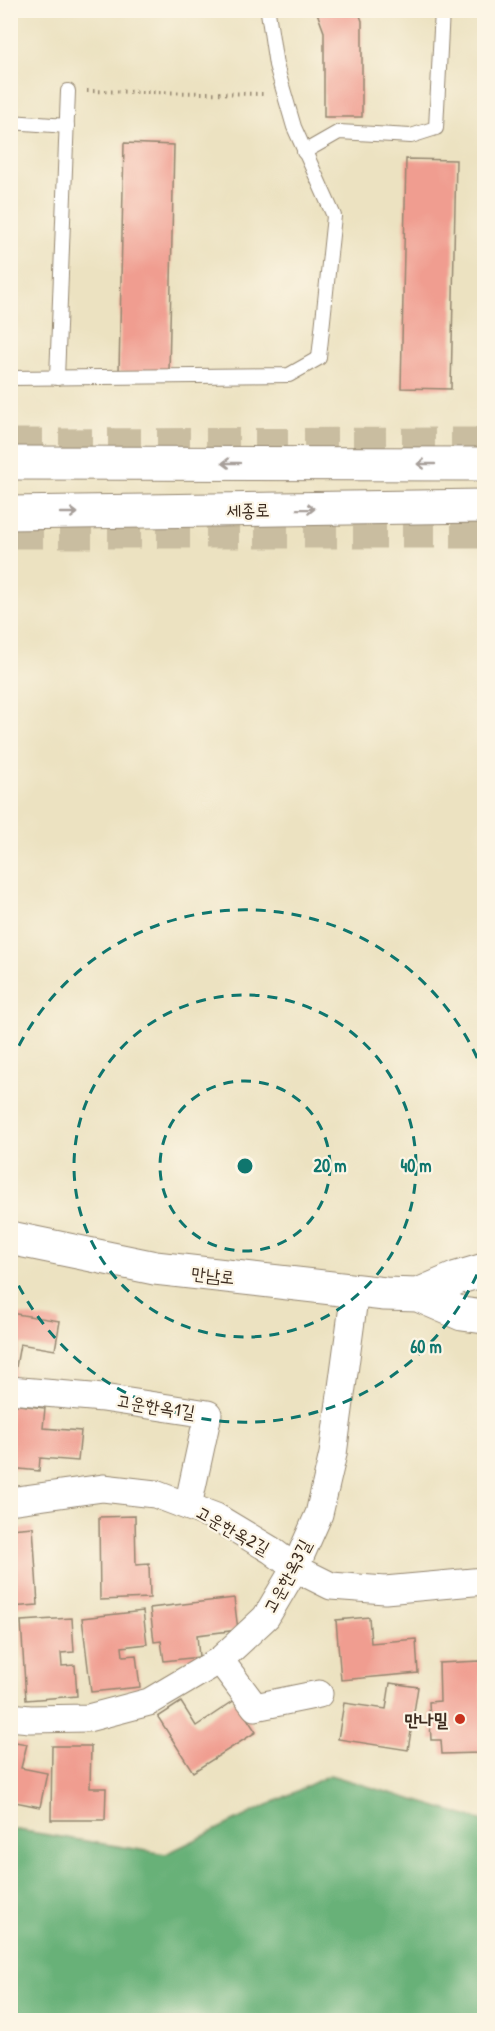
<svg xmlns="http://www.w3.org/2000/svg" width="495" height="2031" viewBox="0 0 495 2031" font-family="'Patrick Hand','Poor Story',sans-serif">
<rect width="100%" height="100%" fill="#fcf5e5"/>
<filter id="ink" filterUnits="userSpaceOnUse"><feTurbulence type="fractalNoise" baseFrequency=".0167" numOctaves="2"/><feDisplacementMap in="SourceGraphic" scale="12" xChannelSelector="R" yChannelSelector="G"/><feConvolveMatrix kernelMatrix="1 2 1 2 8 2 1 2 1" color-interpolation-filters="sRGB"/></filter>
<filter id="wash" filterUnits="userSpaceOnUse"><feTurbulence type="fractalNoise" baseFrequency=".008" numOctaves="4" result="noise"/><feDisplacementMap in="SourceGraphic" scale="24" xChannelSelector="R" yChannelSelector="G"/><feGaussianBlur stdDeviation="1.35" result="paint"/><feColorMatrix in="noise" values="0 0 0 0 0 0 0 0 0 0 0 0 0 0 0 0 0 1.4 0 .05"/><feComposite in="paint" operator="in"/></filter>
<g filter="url(#wash)">
<rect width="100%" height="100%" fill="#ece2c1"/>
<!-- forest -->
<polygon fill="#68b178" stroke="#526e4b" stroke-width="1.5" points="330,1775 484,1821 484,2020 11,2020 11,1829 166,1854"/>
<g id="blocks">
<!-- building -->
<g fill="#f09d90">
<polygon points="316,10 358,10 362,21 362,117 324,117 324,32"/>
<polygon points="124,143 174,145 169,373 119,372"/>
<polygon points="406,159 456,160 451,389 401,388"/>
<polygon points="10,1313 60,1321 55,1350 20,1344 14,1378 10,1378"/>
<polygon points="10,1404 45,1408 43,1428 81,1431 78,1461 40,1458 39,1471 10,1468"/>
<polygon points="135,1516 136,1565 149,1564 150,1598 100,1600 99,1517"/>
<polygon points="33,1527 38,1605 10,1607 10,1529"/>
<polygon points="234,1598 238,1630 197,1635 199,1657 164,1661 161,1641 154,1642 150,1608"/>
<polygon points="143,1611 147,1644 122,1647 123,1656 136,1655 140,1687 91,1692 82,1618"/>
<polygon points="369,1617 371,1643 416,1639 418,1673 341,1680 336,1620"/>
<polygon points="72,1618 74,1652 61,1653 62,1666 75,1665 77,1696 26,1700 21,1621"/>
<polygon points="480,1661 482,1704 484,1704 484,1736 480,1736 480,1753 442,1754 441,1740 431,1740 429,1702 440,1701 439,1663"/>
<polygon points="390,1683 418,1687 408,1750 338,1739 344,1703 386,1709"/>
<polygon points="235,1700 256,1732 193,1772 158,1717 181,1702 196,1726"/>
<polygon points="10,1741 27,1744 21,1768 47,1773 40,1807 10,1801"/>
<polygon points="52,1746 91,1746 90,1788 106,1788 105,1820 51,1820"/>
</g>
</g>
</g>
<g filter="url(#ink)">
<use href="#blocks" fill-opacity="0" stroke="#948670" stroke-width="1.5"/>
<g fill="none" stroke-linecap="round" stroke-linejoin="round">
<!-- trunk-tunnel -->
<g stroke="#c9bda0" stroke-width="33" stroke-dasharray="33 16" stroke-linecap="butt">
<polyline points="10,445 484,444"/>
<polyline points="10,532 484,532"/>
</g>
<defs>
<g id="service">
<polyline points="10,122 67,126"/>
<polyline points="304,152 339,132 411,136 436,128 442,10"/>
<polyline points="10,378 289,375 319,358 334,216 294,127 276,65 268,12"/>
<polyline points="57,378 68,91"/>
</g>
<g id="minor">
<polyline points="10,1390 103,1398 208,1414 188,1506"/>
<polyline points="10,1501 103,1488 155,1494 216,1517 271,1550 295,1568 331,1586 385,1590 484,1581"/>
<polyline points="220,1660 255,1707 319,1694"/>
<polyline points="10,1717 30,1719 88,1718 149,1702 220,1660 266,1617 295,1568 319,1514 333,1454 355,1291"/>
</g>
<g id="tertiary">
<polyline points="10,1238 155,1268 385,1294 418,1295 462,1314 484,1317"/>
<polyline points="418,1295 457,1278 484,1270"/>
</g>
<g id="primary">
<polyline points="10,463 484,464"/>
<polyline points="10,513 484,506"/>
</g>
</defs>
<!-- service casing -->
<use href="#service" stroke="#948670" stroke-width="16"/>
<!-- minor casing -->
<use href="#minor" stroke="#948670" stroke-width="29"/>
<!-- tertiary casing -->
<use href="#tertiary" stroke="#948670" stroke-width="35"/>
<!-- primary casing -->
<use href="#primary" stroke="#948670" stroke-width="35"/>
<!-- path -->
<polyline stroke="#948670" stroke-width="4" stroke-dasharray="1.5 4.5" stroke-linecap="butt" points="87,91 263,94"/>
<!-- service -->
<use href="#service" stroke="#fff" stroke-width="14"/>
<!-- minor -->
<use href="#minor" stroke="#fff" stroke-width="27"/>
<!-- tertiary -->
<use href="#tertiary" stroke="#fff" stroke-width="33"/>
<!-- primary -->
<use href="#primary" stroke="#fff" stroke-width="33"/>
</g>
<!-- one-way arrows -->
<defs><path id="oneway-shaft" d="M-6 0H5M1.5-3L5.5 0L1.5 3" fill="none" stroke-width="1.6" stroke-linecap="round" stroke-linejoin="round" transform="scale(1.5)"/></defs>
<g stroke="#a79f9a">
<use href="#oneway-shaft" transform="translate(231 463) rotate(-180)"/>
<use href="#oneway-shaft" transform="translate(426 464) rotate(-180)"/>
<use href="#oneway-shaft" transform="translate(306 509) rotate(-1)"/>
<use href="#oneway-shaft" transform="translate(69 513)"/>
</g>
</g>
<!-- distance rings -->
<g fill="none" stroke="#0f766e" stroke-width="3" stroke-dasharray="10 8">
<circle cx="245" cy="1166" r="85"/>
<circle cx="245" cy="1166" r="171"/>
<path d="M484 1258A256 256 0 0 1 11 1270M11 1062A256 256 0 0 1 484 1074"/>
</g>
<!-- markers -->
<circle fill="#c8321e" stroke="#fcf5e5" stroke-width="2" cx="460" cy="1719" r="6"/>
<g text-anchor="middle" dominant-baseline="central" stroke-width="4.5" stroke-linejoin="round" paint-order="stroke">
<!-- street labels -->
<g font-size="18" fill="#3b2a1e" stroke="#fcf5e5">
<text transform="translate(248 510) rotate(-1)">세종로</text>
<text transform="translate(213 1275) rotate(6)">만남로</text>
<text transform="translate(156 1406) rotate(9)">고운한옥1길</text>
<text transform="translate(233 1530) rotate(29)">고운한옥2길</text>
<text transform="translate(287 1576) rotate(-62)">고운한옥3길</text>
</g>
<!-- poi labels -->
<g font-size="18" font-weight="bold" fill="#3b2a1e" stroke="#fcf5e5" text-anchor="end">
<text x="448" y="1719">만나밀</text>
</g>
</g>
<circle cx="245" cy="1166" r="9" fill="#0f766e" stroke="#fcf5e5" stroke-width="3"/>
<g font-size="18" text-anchor="middle" font-weight="bold" fill="#0f766e" stroke="#fcf5e5" stroke-width="4.5" stroke-linejoin="round" paint-order="stroke">
<text x="330" y="1172">20 m</text>
<text x="416" y="1172">40 m</text>
<text x="426" y="1353">60 m</text>
</g>
<!-- margin -->
<rect width="495" height="2031" fill="none" stroke="#fcf5e5" stroke-width="36"/>
</svg>
